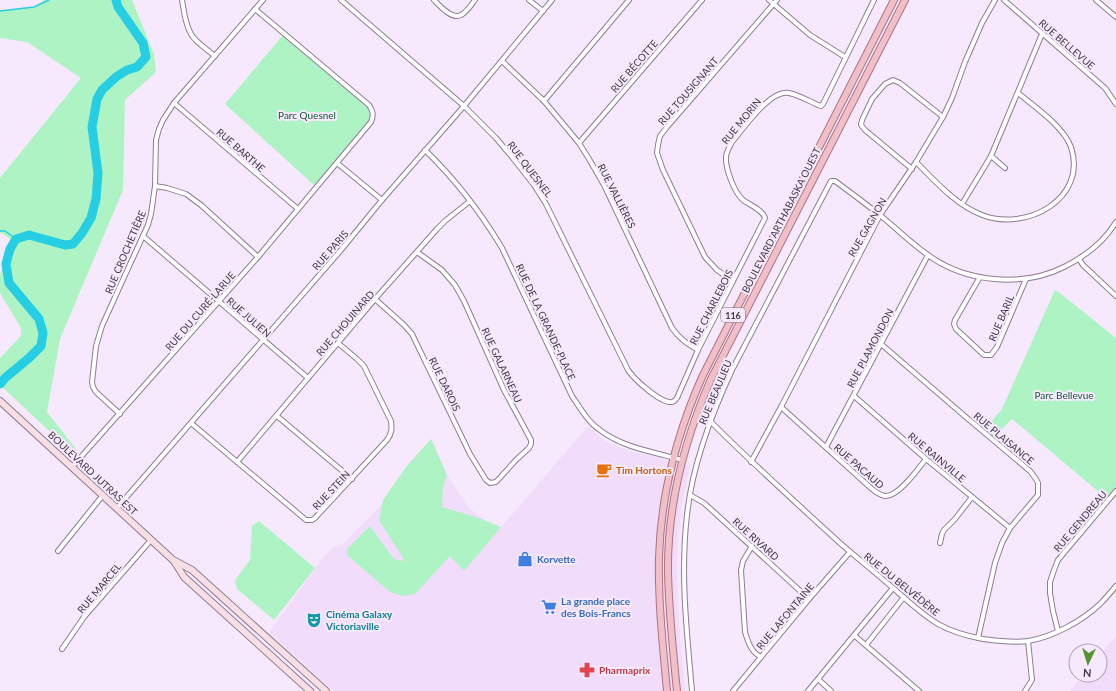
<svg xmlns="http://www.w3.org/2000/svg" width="1116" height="691" viewBox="0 0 1116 691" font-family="Lato,sans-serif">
<rect width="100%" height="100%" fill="#f7e9fd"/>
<!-- built -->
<g fill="#f2dcfb">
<polygon points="588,426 597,435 605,441 616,446 628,450 690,467 682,502 678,539 677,576 679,623 685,691 334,691 269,632 325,555 333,548 342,545 384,502 431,439 447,475 468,507 498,531"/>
<polygon points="1116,636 1116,691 1070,691 1083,675 1100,675 1100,655"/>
</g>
<!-- green -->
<g fill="#aef3c3">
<polygon points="44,0 132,0 154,54 156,72 125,100 123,190 60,339 47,412 76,449 73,453 0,385 0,358 21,336 21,328 0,293 0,275 10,239 3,234 0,233 0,178 81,78 27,42 0,38 0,11 34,7"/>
<polygon points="284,34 369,105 373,117 316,187 225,104"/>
<polygon points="1055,290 1060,293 1116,338 1116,486 1106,498 1012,419 993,438 984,430 1002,409"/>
<polygon points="431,439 447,475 443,487 442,507 479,518 501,527 464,571 450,556 415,594 403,596 390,592 347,555 347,549 370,526 394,559 405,561 379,520 383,500 406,467"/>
<polygon points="259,521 315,568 274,620 237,589 235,580 250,560 252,526"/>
</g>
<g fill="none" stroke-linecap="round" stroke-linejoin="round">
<!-- stream -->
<g stroke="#26cee3" stroke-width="1.5">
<polyline points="0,11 34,7 49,0"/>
<polyline points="0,231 5,231 16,239"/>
</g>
<!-- river -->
<polyline stroke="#26cee3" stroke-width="9" points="0,384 5,378 29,358 41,346 43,333 39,319 9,283 6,264 10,249 16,239 29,235 65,245 73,244 82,233 91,218 96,199 98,173 92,127 97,99 102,90 116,77 127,70 137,67 146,57 143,43 118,7 116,0"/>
<defs>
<g id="street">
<path d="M 182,0 C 184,11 185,24 191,34 C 196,43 207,49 215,56"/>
<path d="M 341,0 L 464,106 L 496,138 L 512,157 L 534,185 L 546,204 L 628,370 C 634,379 661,404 672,402 C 675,401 675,400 677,398 L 698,350 L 765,218 C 763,210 750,205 743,200 C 734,192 725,168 726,156 C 727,151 730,146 732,142 C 744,128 770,89 789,93 C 799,95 809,101 818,105 L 821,106 L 823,104 L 874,0"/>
<path d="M 434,0 C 440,6 452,20 461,15 C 467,12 471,5 475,0"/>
<polyline points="529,0 543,11"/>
<polyline points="769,0 810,35 845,57"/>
<polyline points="1004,0 1105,88 1116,104"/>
<polyline points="1096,0 1116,17"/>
<path d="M 502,61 L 544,101 L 579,143 L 589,159 L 604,185 L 672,328 C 680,339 686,343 698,350"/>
<polyline points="544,101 629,0"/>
<polyline points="174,103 298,209"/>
<polyline points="579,143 702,0"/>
<path d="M 425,150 C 455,179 481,213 502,248 L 572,396 C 580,408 588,422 600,430 C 623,448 655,452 682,460"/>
<polyline points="991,156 1005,168"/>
<path d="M 916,162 C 936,182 956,205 982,215 C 1026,232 1088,199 1071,147 C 1064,127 1034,106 1018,93"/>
<polyline points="337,163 382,200"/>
<polyline points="912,169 865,130 861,125 862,120 872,99 885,84 893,80 900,83 943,117"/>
<polyline points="155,186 167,188 186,194 201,205 258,257"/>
<polyline points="962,204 991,156 1042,34"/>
<polyline points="143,236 308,378"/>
<polyline points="1079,259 1083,265 1116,296"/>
<polyline points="980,277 955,320 954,324 956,329 984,355 991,355 997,347 1026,279"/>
<polyline points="733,281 717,270 705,257 663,170 657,153 658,145 660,136 667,127 777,0"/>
<polyline points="375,299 404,325 412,334 470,454 486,480 490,483 496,482 516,460 529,448 531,444 531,440 504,390 464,301 455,285 442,270 417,252"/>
<polyline points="881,344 967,418 1030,471 1036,479 1038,483 1038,495 1010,528 1002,543 995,563 978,638"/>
<polyline points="854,396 926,459 1010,528"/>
<path d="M 781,407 L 872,489 C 876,492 881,496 886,496 C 899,496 918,469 926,459"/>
<polyline points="120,414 96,392 93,387 92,382 96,346 102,326 125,275 148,225 151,214 155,186 156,140 159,129 163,120 174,103 263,0"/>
<polyline points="277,416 352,479"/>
<path d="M 710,421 C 752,463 796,503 840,543 C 857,558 876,573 893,588 C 907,600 921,614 938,624 C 952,632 967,636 983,639 C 998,641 1013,643 1028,641 C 1053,637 1082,621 1100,604 C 1106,598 1111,592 1116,586"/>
<path d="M 191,423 L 306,520 L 312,520 L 315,518 L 387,440 C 392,433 392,429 391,421 L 364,366 L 357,359 L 338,343"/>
<polyline points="826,447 928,255"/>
<polyline points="237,462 375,299 437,229 445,221 470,201"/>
<polyline points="751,462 781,407 880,215 916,162 943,117 952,98 965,62 982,23 995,0"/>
<path d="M 72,467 L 258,257 L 371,122 C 374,115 373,111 369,105 L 255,9"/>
<polyline points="690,495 704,503 809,599"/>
<polyline points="117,508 341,250 382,200 464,106 552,0"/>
<polyline points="940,543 942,534 944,530 955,519 972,497"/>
<path d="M 752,546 L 743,561 L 741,570 L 745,632 C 748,642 751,652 761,657"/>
<polyline points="58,551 103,495"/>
<polyline points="1058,631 1053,611 1050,593 1050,582 1054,570 1058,560 1068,548 1116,491"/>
<polyline points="855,636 919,691"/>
<polyline points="866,645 904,597"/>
<polyline points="62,649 84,617 151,540"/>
<polyline points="818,679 831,691"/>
<path d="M 692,691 C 687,633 680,574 687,515 C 692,466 712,413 733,368 L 831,181 L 835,181 C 850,192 866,204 881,216 C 896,228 911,243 928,255 C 965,282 1022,288 1064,267 C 1084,257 1104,242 1116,222"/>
<polyline points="733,691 809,599 850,552"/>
<polyline points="808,691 893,588"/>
<polyline points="1025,691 1032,680 1028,641"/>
</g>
<g id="secondary">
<polyline points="0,401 173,560 192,570 326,691"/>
<polyline points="174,561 184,577 310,691"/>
</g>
<g id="primary">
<path d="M 667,691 C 663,647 658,602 659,557 C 661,493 677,433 703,375 L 894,0"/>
<path d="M 677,691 C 673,652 669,612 668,573 C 667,505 684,441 711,379 L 905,0"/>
</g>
</defs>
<!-- street casing -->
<use href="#street" stroke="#8d7d93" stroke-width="6"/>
<!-- secondary casing -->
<use href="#secondary" stroke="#8d7d93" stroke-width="8"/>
<!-- primary casing -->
<use href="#primary" stroke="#ac7481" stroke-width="8"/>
<!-- street -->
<use href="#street" stroke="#fff" stroke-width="4"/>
<!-- secondary -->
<use href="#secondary" stroke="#f8dfe3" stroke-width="6"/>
<!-- primary -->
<use href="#primary" stroke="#f0bfc7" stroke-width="6"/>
</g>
<!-- icons -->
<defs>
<symbol id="cafe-bare" viewBox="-9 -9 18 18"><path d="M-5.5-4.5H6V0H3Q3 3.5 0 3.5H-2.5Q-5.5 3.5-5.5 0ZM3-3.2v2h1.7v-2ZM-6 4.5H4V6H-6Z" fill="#e8710a" stroke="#f7e9fd" stroke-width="2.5" paint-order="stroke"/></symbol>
<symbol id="shop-bare" viewBox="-9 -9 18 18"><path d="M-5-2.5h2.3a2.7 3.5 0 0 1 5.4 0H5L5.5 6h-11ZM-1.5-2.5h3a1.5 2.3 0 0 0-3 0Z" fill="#3f7fe0" stroke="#f7e9fd" stroke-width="2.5" paint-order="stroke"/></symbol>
<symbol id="supermarket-bare" viewBox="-9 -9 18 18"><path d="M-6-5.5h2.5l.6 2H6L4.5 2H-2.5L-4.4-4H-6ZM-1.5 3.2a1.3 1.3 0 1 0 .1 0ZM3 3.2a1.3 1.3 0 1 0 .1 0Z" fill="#3f7fe0" stroke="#f7e9fd" stroke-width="2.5" paint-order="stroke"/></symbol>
<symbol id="theatre-bare" viewBox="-9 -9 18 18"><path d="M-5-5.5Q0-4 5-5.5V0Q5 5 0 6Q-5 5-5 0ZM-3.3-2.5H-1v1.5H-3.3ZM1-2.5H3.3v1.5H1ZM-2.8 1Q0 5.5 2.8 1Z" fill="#0f9aa8" stroke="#f7e9fd" stroke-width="2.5" paint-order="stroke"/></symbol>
<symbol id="pharmacy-bare" viewBox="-9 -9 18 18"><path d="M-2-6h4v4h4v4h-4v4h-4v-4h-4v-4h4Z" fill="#e0444e" stroke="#f7e9fd" stroke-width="2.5" paint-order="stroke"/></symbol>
</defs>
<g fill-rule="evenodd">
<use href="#cafe-bare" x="593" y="459" width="22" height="22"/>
<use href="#shop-bare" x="514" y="548" width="22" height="22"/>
<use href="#supermarket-bare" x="538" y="596" width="22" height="22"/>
<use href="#theatre-bare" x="303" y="609" width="22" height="22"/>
<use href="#pharmacy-bare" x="576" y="659" width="22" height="22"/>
</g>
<g text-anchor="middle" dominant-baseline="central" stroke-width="4" stroke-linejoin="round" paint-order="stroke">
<!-- shield labels -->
<rect fill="#f7e9fd" stroke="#786e7c" stroke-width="1" x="721" y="308" width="24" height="14" rx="3"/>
<g font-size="9" font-weight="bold" fill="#413a44">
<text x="733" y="315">116</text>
</g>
<!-- street labels -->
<g font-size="10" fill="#413a44" stroke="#f7e9fd">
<text transform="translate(1067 44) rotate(41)">RUE BELLEVUE</text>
<text transform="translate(634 66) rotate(-49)">RUE BÉCOTTE</text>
<text transform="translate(688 91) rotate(-49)">RUE TOUSIGNANT</text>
<text transform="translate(741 121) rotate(-51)">RUE MORIN</text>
<text transform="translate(241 150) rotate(41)">RUE BARTHE</text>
<text transform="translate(530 169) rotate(53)">RUE QUESNEL</text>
<text transform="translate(617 196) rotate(63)">RUE VALLIÈRES</text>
<text transform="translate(781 220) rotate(-63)">BOULEVARD ARTHABASKA OUEST</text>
<text transform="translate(867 227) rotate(-60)">RUE GAGNON</text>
<text transform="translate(330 250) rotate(-49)">RUE PARIS</text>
<text transform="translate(125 252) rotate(-67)">RUE CROCHETIÈRE</text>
<text transform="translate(711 307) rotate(-63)">RUE CHARLEBOIS</text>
<text transform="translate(200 311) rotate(-49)">RUE DU CURÉ-LARUE</text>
<text transform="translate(249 317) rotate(41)">RUE JULIEN</text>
<text transform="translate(1001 318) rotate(-67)">RUE BARIL</text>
<text transform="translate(546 322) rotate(65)">RUE DE LA GRANDE-PLACE</text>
<text transform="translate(345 323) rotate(-49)">RUE CHOUINARD</text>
<text transform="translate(870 348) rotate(-62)">RUE PLAMONDON</text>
<text transform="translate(502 365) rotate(65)">RUE GALARNEAU</text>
<text transform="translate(445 384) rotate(64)">RUE DAROIS</text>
<text transform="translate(715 392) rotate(-67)">RUE BEAULIEU</text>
<text transform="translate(1004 438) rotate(40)">RUE PLAISANCE</text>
<text transform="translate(937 457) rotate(40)">RUE RAINVILLE</text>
<text transform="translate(859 466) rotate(41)">RUE PACAUD</text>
<text transform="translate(93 473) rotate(43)">BOULEVARD JUTRAS EST</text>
<text transform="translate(331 490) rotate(-47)">RUE STEIN</text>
<text transform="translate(1080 521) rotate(-50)">RUE GENDREAU</text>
<text transform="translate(756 539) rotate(42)">RUE RIVARD</text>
<text transform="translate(902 584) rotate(39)">RUE DU BELVÉDÈRE</text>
<text transform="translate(99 588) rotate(-50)">RUE MARCEL</text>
<text transform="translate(785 616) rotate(-50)">RUE LAFONTAINE</text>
</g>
<!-- park labels -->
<g font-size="10" fill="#105932" stroke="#f7e9fd">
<text x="307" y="115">Parc Quesnel</text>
<text x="1064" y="395">Parc Bellevue</text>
</g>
<!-- food labels -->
<g font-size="10" font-weight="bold" fill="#c56008" stroke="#f7e9fd" text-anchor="start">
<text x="616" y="470">Tim Hortons</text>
</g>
<!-- shop labels -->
<g font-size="10" font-weight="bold" fill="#366cbe" stroke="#f7e9fd" text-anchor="start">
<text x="537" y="559">Korvette</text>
<text x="561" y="601">La grande place<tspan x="561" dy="12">des Bois-Francs</tspan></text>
</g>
<!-- culture labels -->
<g font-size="10" font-weight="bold" fill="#0d838f" stroke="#f7e9fd" text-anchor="start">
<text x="326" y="614">Cinéma Galaxy<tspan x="326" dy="12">Victoriaville</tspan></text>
</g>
<!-- health labels -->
<g font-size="10" font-weight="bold" fill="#be3a42" stroke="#f7e9fd" text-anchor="start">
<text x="599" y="670">Pharmaprix</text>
</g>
</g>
<!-- north arrow -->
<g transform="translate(1088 663) rotate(184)"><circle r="19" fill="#f7e9fd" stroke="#aea3b3"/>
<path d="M0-3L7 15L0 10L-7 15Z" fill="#559232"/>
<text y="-6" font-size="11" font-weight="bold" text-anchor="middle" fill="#413a44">N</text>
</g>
</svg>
